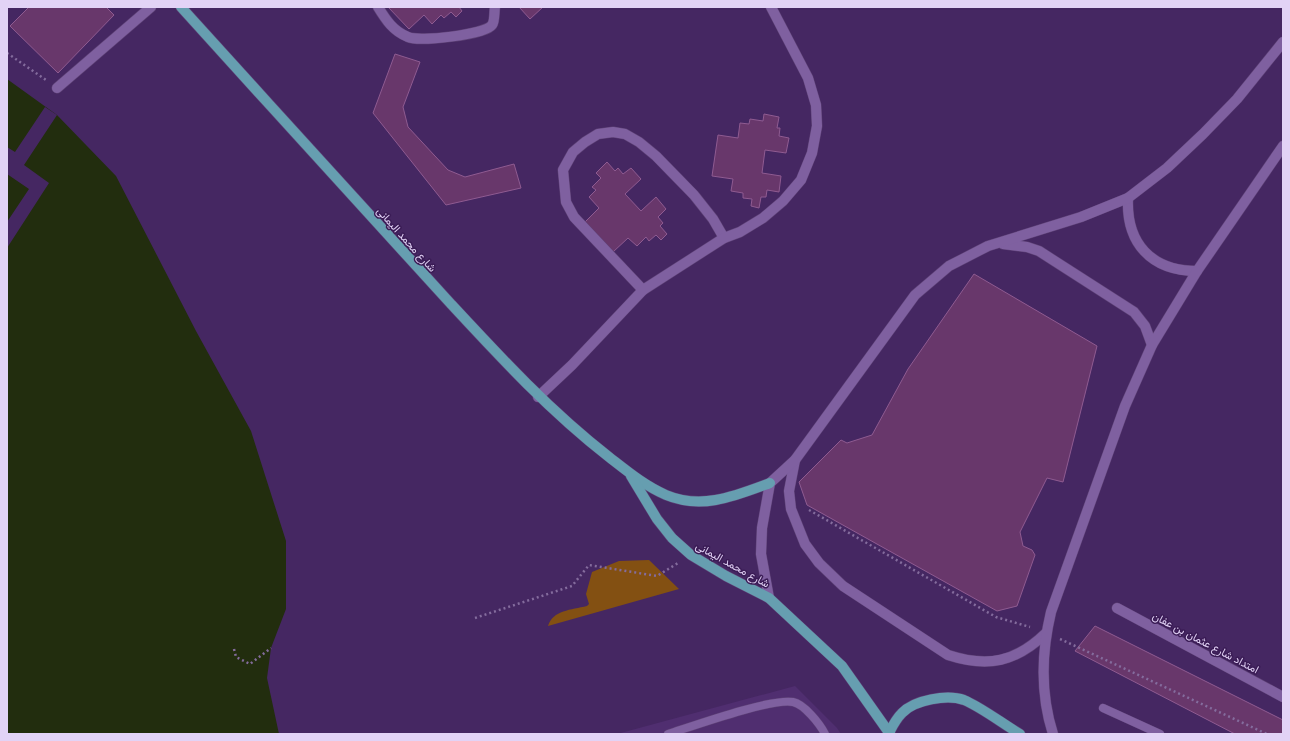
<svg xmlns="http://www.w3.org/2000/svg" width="1290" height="741" viewBox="0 0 1290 741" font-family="'Open Sans',Vazirmatn,sans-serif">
<rect width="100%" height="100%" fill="#452762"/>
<!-- built -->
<polygon fill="#502e70" points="795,686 837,728 841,734 617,734"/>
<!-- green -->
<path fill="#835012" d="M 649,560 L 679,589 L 548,626 C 553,610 571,610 587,606 L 589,604 L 586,594 L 592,572 L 619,561 Z"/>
<!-- water -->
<polygon fill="#222d0e" points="7,79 57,115 116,176 196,331 251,431 286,541 286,609 271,648 267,678 279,734 7,734"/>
<!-- pier -->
<polygon fill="#452762" points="45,107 57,115 24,165 49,183 7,248 7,222 29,189 7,174 7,147 15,152"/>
<!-- building -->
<g fill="#68376b" stroke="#8f5b91">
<polygon points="29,7 106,7 114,15 58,73 10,26"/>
<polygon points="388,7 459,7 462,11 456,17 451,12 444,18 441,15 432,24 424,15 409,29"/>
<polygon points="519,7 543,7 530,19"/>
<polygon points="395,54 420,62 403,107 408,127 448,170 465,177 514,164 521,188 446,205 373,113"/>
<polygon points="764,114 779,117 777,128 780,128 779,136 789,138 786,153 765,150 762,173 781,176 779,192 767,190 766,197 761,197 759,208 751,206 752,199 743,198 743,193 731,191 733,179 712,176 718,135 738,138 740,123 749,124 750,119 763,121"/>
<polygon points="607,162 615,171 618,168 623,174 631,168 641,179 625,194 641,211 656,197 666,209 658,217 663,223 660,226 667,234 661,240 656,235 649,241 646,237 637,246 628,238 613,252 585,222 599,208 589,197 596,190 592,187 601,178 596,173"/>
<polygon points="974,274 1097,346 1063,482 1047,478 1020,532 1023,546 1032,550 1035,555 1017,606 997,611 807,505 799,482 841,440 847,443 872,435 908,369"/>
<polygon points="1095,626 1283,720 1283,734 1235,734 1075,651"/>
</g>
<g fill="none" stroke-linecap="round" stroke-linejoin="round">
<defs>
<g id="lane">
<polyline points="1103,708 1160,734"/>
<path d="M 668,734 C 693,726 771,698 793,702 C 804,704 820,724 825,734"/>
</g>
<g id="street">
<path d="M 378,7 C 386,20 393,31 408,37 C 418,42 485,35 492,25 C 495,21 494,12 495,7"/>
<polyline points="57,88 151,7"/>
<polyline points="643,290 574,217 566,202 563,170 573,152 585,142 598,134 613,132 625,134 639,142 656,156 694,195 713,219 724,238"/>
<polyline points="538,397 572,365 643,290 724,238 740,232 763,218 783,201 801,180 812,153 817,126 816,105 808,78 771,7"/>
<polyline points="1117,608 1283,697"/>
</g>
<g id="secondary">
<path d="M 1128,198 C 1126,243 1151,271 1197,271"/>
<polyline points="1003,244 1027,247 1039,251 1134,312 1145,326 1152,345"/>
<path d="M 795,460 L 789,491 L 791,509 L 805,544 L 819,563 L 843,586 L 948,655 C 988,668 1016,662 1046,633"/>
<polyline points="769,598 761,554 762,528 770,483 795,460 915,295 949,266 988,246 1081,217 1128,198 1167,168 1203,134 1237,99 1283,42"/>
<path d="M 1053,734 C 1040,693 1041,654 1051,612 L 1125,406 L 1152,345 L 1197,271 L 1283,146"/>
</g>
<g id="primary">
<path d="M 181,7 C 271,106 360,205 451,304 C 501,358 550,411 609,457 C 627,471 645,486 666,495 C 702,510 735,496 770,483"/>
<polyline points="631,476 657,519 672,538 691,555 726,576 769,598 842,666 890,734"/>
<path d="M 890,731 C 893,725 897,718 902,713 C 914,700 947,694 964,700 C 981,707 1003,724 1020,734"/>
</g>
</defs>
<!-- lane casing -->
<use href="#lane" stroke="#5f4377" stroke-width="9"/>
<!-- street casing -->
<use href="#street" stroke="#5f4377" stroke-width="11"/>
<!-- secondary casing -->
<use href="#secondary" stroke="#5f4377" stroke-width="11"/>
<!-- primary casing -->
<use href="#primary" stroke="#5f4377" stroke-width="11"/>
<!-- path -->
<g stroke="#846c9d" stroke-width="2.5" stroke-dasharray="2 3" stroke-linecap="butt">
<polyline points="7,53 46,80"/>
<polyline points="809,510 996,617 1030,627"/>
<polyline points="475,618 572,586 589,565 657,576 678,563"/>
<polyline points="1060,639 1267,734"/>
<polyline points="234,649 236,657 250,664 271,648"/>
</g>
<!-- lane -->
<use href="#lane" stroke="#7f60a0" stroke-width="8"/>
<!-- street -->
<use href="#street" stroke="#7f60a0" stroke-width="10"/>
<!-- secondary -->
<use href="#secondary" stroke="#7f60a0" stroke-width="10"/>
<!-- primary -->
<use href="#primary" stroke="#669eb0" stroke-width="10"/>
</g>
<g text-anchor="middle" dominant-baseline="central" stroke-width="3" stroke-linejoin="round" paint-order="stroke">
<!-- street labels -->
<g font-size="11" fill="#e2d3f6" stroke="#3b1c56">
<text transform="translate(407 239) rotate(48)">شارع محمد اليمانى</text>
<text transform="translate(733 564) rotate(29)">شارع محمد اليمانى</text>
<text transform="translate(1206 642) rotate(28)">امتداد شارع عثمان بن عفان</text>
</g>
</g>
<!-- border -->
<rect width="1290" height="741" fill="none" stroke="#e2d3f6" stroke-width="16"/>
</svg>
